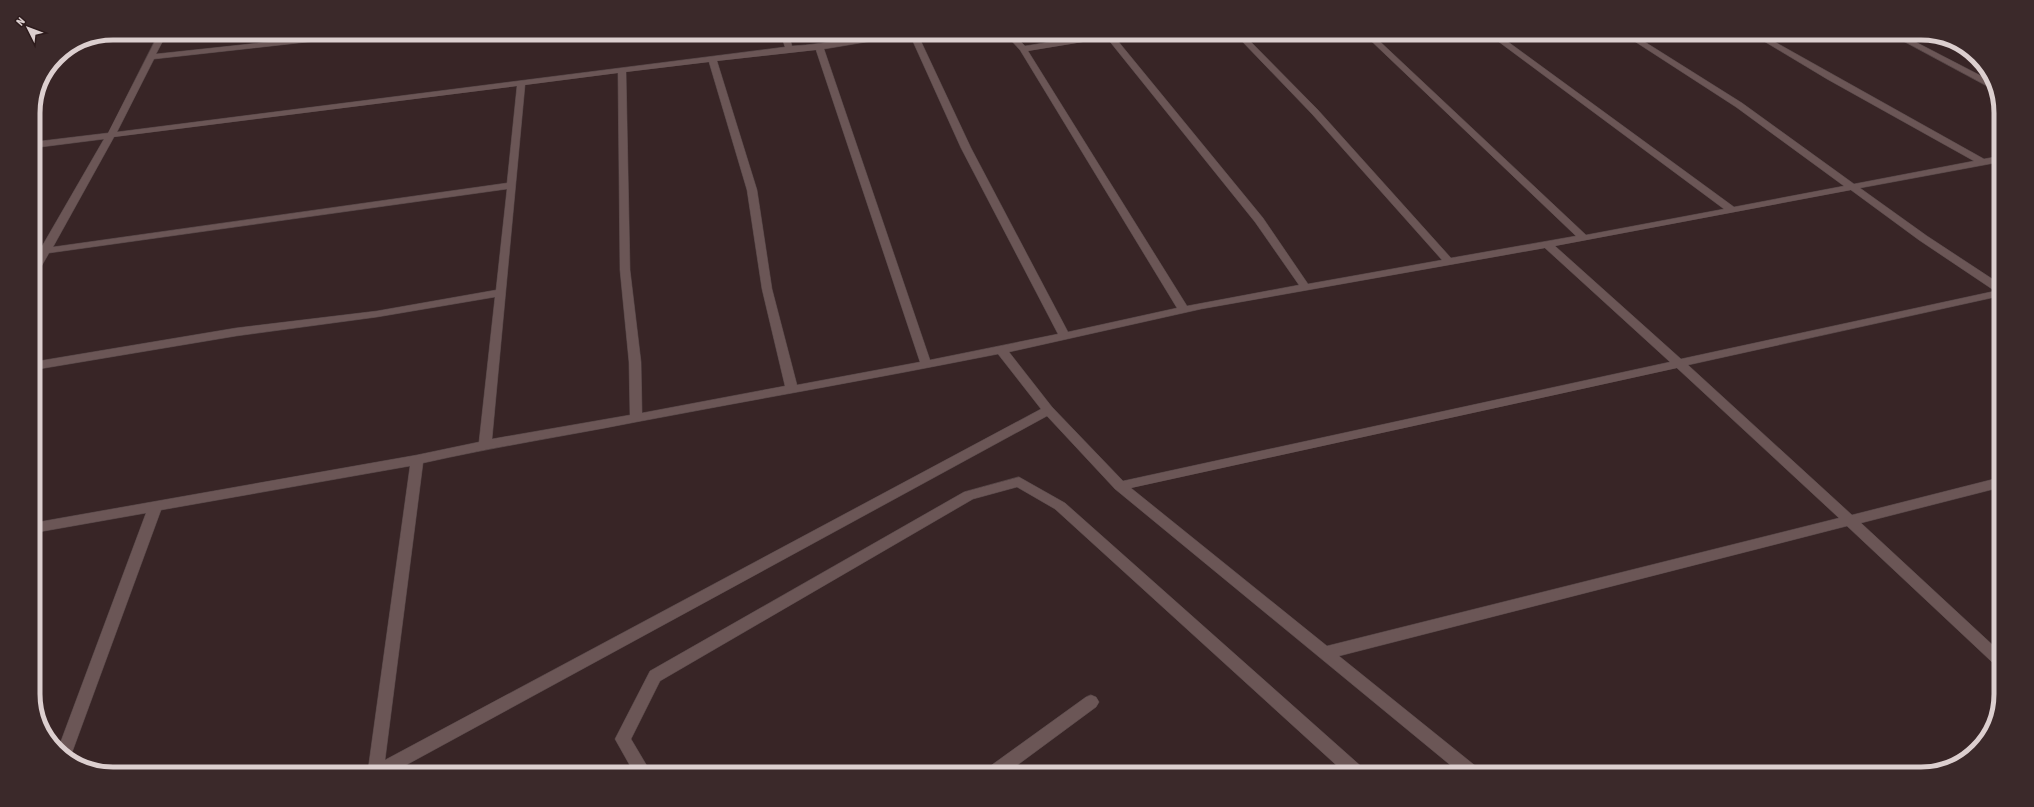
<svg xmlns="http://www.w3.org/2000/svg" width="2034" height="807" viewBox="0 0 2034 807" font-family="'Asap Condensed',sans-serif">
<rect width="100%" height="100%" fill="#382526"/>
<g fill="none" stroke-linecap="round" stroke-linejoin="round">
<defs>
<g id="lane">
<polygon points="1019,477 1065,503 1363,768 1365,773 1345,773 1055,509 1017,487 973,499 660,681 631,739 650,771 633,771 615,739 650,671 964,492"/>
<polygon points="1091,695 1096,697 1099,702 1096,707 1008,772 987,772 989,767 1086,697"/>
</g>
<g id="street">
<path d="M 159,33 L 167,33 L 156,54 L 344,34 L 365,34 L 361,36 L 154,59 L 117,132 L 785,47 L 781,35 L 789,35 L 792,46 C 828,44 864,35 900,35 L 896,37 L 824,49 L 930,360 L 1058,334 L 961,148 L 910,35 L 918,35 L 971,148 L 1068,332 L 1177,308 L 1020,50 L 1006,35 L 1014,35 L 1025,46 L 1093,35 L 1113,35 L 1263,218 L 1308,284 L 1442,260 L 1312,114 L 1237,36 L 1245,36 L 1318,110 L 1451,258 L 1576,236 L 1366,36 L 1374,36 L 1586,235 L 1724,209 L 1491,36 L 1500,36 L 1734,207 L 1844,186 L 1736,107 L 1628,37 L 1637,37 L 1742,103 L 1854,184 L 1974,161 L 1827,79 L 1757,37 L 1766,37 L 1984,159 L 2000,156 L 2000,162 L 1860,188 L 1927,236 L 2000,284 L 2000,296 L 1688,365 L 1852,515 L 1998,478 L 1998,488 L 1861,523 L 1997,649 L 1997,664 L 1992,662 L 1847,526 L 1339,656 L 1478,768 L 1480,773 L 1460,773 L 1115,489 L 1047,416 L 397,770 L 368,770 L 410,466 L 161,510 L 70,758 L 58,749 L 146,513 L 33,533 L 33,523 L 417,455 L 479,442 L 495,297 L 377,317 L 236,336 L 33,370 L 33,362 L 236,328 L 377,311 L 496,290 L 507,189 L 49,253 L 37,274 L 33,275 L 33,263 L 39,253 L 38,251 L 41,248 L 104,139 L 33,148 L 33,142 L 108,133 ZM 1107,38 L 1255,222 L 1299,285 L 1187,306 L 1028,51 ZM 816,50 L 920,362 L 797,385 L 772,289 L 757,190 L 717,61 ZM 709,62 L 747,190 L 762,289 L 785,386 L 642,413 L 641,362 L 630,270 L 626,72 ZM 618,73 L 620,270 L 629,362 L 630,415 L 492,439 L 525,85 ZM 517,86 L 507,183 L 53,247 L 114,137 ZM 1851,190 L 1919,240 L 1995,291 L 1681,359 L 1555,246 ZM 1545,248 L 1670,362 L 1123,481 L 1052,407 L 1009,352 L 1201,309 ZM 998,354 L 1041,409 L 385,760 L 423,463 C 494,447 565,436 636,422 C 757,399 878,378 998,354 ZM 1677,368 L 1839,518 L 1327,646 L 1131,488 Z"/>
<polygon points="1896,37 1906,37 1991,81 1993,87 1989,87"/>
</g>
</defs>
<!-- lane casing -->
<use href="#lane" stroke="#534445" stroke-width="1"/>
<!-- street casing -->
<use href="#street" stroke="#534445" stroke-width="1"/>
<!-- lane -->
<use href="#lane" fill="#6b5656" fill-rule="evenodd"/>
<!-- street -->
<use href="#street" fill="#6b5656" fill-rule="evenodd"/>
</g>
<!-- crop -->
<path d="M0 0H2034V807H0ZM113 40H1921A73 73 0 0 1 1994 113V694A73 73 0 0 1 1921 767H113A73 73 0 0 1 40 694V113A73 73 0 0 1 113 40Z" fill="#3b292a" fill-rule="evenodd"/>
<path fill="none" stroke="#dccfcf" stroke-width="5" d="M113 40H1921A73 73 0 0 1 1994 113V694A73 73 0 0 1 1921 767H113A73 73 0 0 1 40 694V113A73 73 0 0 1 113 40Z"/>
<!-- north arrow -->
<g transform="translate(28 28) rotate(312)" stroke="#2d1b1c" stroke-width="3" paint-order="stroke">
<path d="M0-3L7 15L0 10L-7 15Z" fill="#dccfcf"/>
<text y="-6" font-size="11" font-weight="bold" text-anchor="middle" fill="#dccfcf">N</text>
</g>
</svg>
